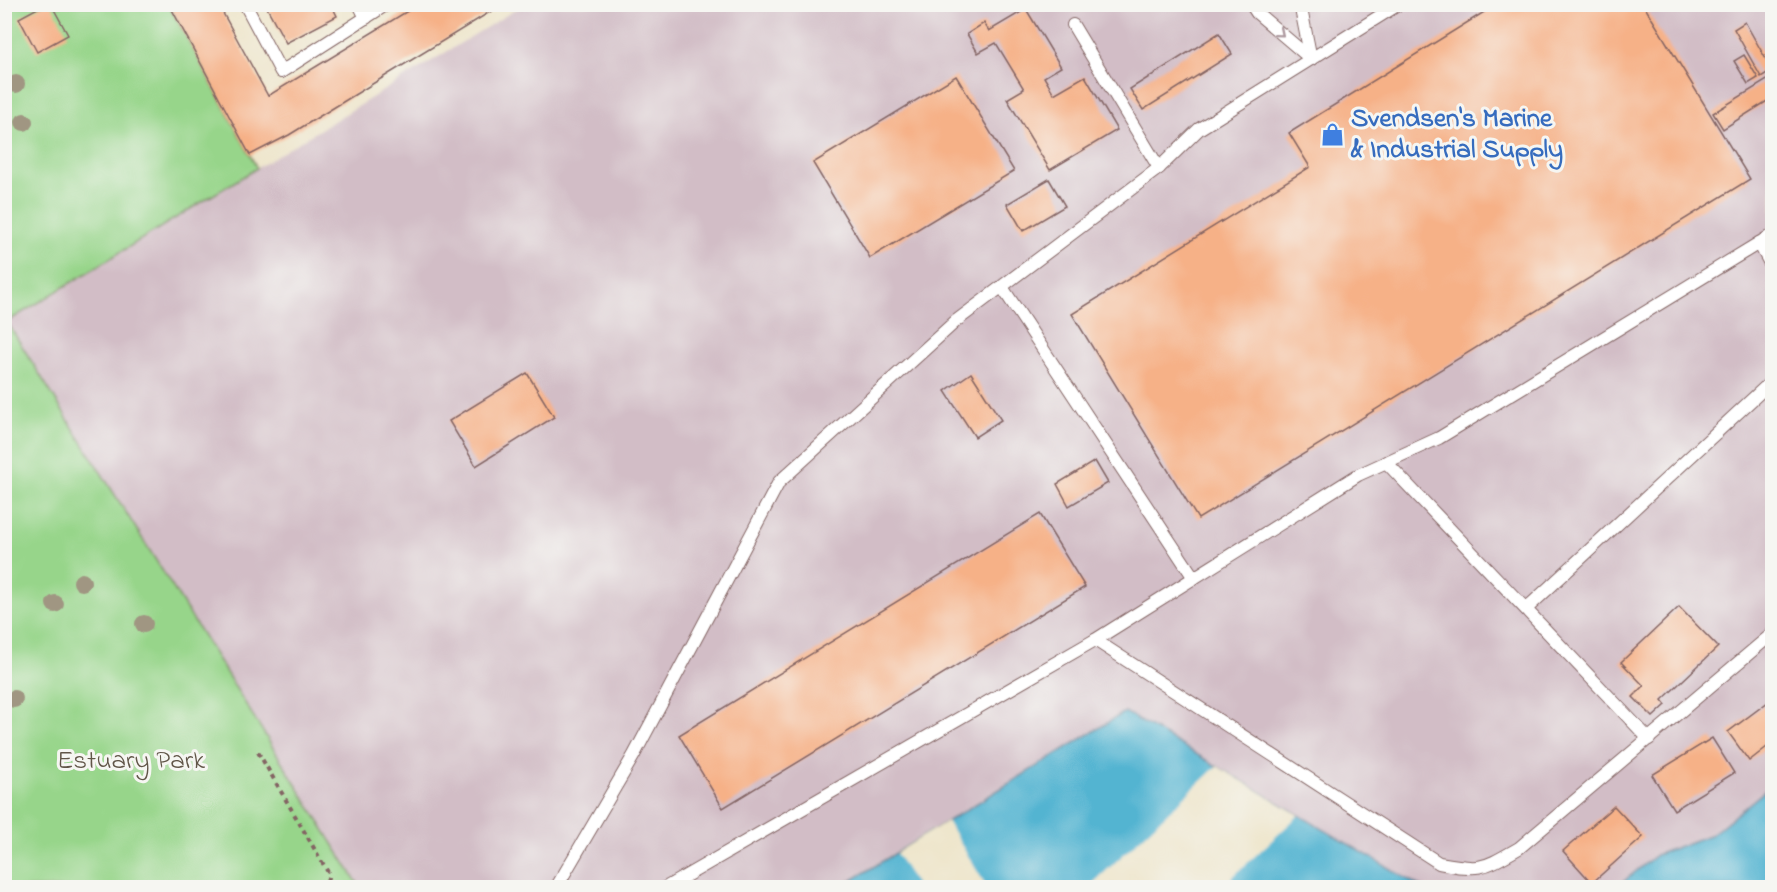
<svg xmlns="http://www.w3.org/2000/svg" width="1777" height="892" viewBox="0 0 1777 892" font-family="'Indie Flower',sans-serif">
<rect width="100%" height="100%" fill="#f6f6f2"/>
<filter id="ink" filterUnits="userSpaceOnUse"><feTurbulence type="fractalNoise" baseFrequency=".0167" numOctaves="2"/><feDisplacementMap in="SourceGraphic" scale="12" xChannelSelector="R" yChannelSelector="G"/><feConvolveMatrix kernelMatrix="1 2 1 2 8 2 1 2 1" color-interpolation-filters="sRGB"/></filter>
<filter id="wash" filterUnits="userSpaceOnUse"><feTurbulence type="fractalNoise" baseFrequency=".008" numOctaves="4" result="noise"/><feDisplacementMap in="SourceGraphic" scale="24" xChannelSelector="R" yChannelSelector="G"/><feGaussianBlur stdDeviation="1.35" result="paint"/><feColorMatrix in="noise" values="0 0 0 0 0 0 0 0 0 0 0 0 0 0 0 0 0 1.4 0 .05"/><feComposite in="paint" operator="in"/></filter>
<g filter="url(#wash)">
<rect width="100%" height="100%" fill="#eee5ca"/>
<!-- industrial -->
<polygon fill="#d2bdc6" points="523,5 1772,5 1772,785 1712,834 1656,855 1617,887 1421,887 1124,712 839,887 360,887 7,321"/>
<!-- green -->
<polygon fill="#97d58a" stroke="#707a5a" stroke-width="1.5" points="5,5 169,5 257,168 7,322 360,887 5,888"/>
<!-- water -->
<g fill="#52b4d1" stroke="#4e6a7e" stroke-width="1.5">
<polygon points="1125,712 1421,887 839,888"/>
<polygon points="1772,785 1772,887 1617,887 1656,855 1712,834"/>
</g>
<!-- pier -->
<g fill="#eee5ca">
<polygon points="1217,766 1299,815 1222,887 1089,887"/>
<polygon points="947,821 987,887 917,887 896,853"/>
</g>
<g id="blocks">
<!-- building -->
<g fill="#f6b187">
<polygon points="45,4 51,4 68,35 37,52 19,18"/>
<polygon points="169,4 218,4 268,96 419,4 503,4 289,135 250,155"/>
<polygon points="265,4 331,4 337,16 286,43"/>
<polygon points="1497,4 1643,4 1750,179 1198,519 1072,314 1310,167 1289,133"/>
<polygon points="1026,9 1061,67 1044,77 1054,94 1085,76 1117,130 1050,170 1007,99 1024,89 996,43 978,53 967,34 984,23 989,31"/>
<polygon points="1745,22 1772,70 1761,77 1734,29"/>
<polygon points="1219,33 1232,54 1143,110 1130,89"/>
<polygon points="1744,55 1758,78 1748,84 1734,61"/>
<polygon points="956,76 1014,171 870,258 813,163"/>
<polygon points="1772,77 1772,98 1723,129 1713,113"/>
<polygon points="1049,179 1065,206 1023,231 1007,204"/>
<polygon points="527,373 554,417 476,466 449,421"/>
<polygon points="971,373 1001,420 975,437 945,391"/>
<polygon points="1095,461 1108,483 1069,506 1057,484"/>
<polygon points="1040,514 1085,587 723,808 679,735"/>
<polygon points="1679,607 1718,647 1662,700 1666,705 1653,717 1633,697 1644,686 1621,662"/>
<polygon points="1772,699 1772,743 1749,761 1728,732"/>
<polygon points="1712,738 1734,773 1674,810 1652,775"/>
<polygon points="1614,806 1643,837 1592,883 1563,851"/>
</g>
</g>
</g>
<g filter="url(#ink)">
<use href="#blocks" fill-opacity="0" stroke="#836463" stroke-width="1.5"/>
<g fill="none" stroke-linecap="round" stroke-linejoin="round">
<defs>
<g id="lane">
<polyline points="245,4 281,72 387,4"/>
<polyline points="359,4 366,18"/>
<polyline points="1251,4 1257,13 1311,59"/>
<polyline points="1300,4 1311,59"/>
<polyline points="1073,25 1159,168"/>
<polyline points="1759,243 1772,235"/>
<path d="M 1772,267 L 1759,243 L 1439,438 L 1358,475 L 1095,640 L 1439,863 C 1482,871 1482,869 1519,848 L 1772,634"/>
<polyline points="1002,287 1194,578"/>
<polyline points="1386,462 1649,739"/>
<polyline points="1526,609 1772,381"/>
<polyline points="556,888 634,755 779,482 956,321 1159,168 1199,129 1399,4"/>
<polyline points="665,888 1095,640"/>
</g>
</defs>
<!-- lane casing -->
<use href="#lane" stroke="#836463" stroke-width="14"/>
<!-- path -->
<polyline stroke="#836463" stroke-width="4" stroke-dasharray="4.5 4.5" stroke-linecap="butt" points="258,752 329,874 325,888"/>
<!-- lane -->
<use href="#lane" stroke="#fff" stroke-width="12"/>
</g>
<!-- trees -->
<g fill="#a09682">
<circle cx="16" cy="84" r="9"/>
<circle cx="24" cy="122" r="9"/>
<circle cx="82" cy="582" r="9"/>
<circle cx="55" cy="604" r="9"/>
<circle cx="144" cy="624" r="9"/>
<circle cx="14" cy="699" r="9"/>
</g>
<!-- one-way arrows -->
<defs><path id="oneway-chevron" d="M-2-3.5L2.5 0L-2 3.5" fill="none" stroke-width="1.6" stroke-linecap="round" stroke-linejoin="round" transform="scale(1.5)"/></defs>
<use stroke="#ae9aa0" href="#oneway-chevron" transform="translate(1280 33) rotate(40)"/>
</g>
<!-- icons -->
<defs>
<symbol id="shop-bare" viewBox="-9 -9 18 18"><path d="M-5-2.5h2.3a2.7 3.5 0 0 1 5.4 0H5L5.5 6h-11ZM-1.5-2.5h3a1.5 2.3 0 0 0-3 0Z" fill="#3f7fe0" stroke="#f6f6f2" stroke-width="2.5" paint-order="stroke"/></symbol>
</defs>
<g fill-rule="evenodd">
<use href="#shop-bare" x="1316" y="118" width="33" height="33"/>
</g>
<g text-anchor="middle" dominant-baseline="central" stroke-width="6" stroke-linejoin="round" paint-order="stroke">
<!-- shop labels -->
<g font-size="27" font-weight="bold" fill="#366cbe" stroke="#f6f6f2" text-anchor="start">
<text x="1351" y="119">Svendsen's Marine<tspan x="1351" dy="31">&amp; Industrial Supply</tspan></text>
</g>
<!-- park labels -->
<g font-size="27" fill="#615648" stroke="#f6f6f2">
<text x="131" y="761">Estuary Park</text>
</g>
</g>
<!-- margin -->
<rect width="1777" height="892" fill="none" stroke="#f6f6f2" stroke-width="24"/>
</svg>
